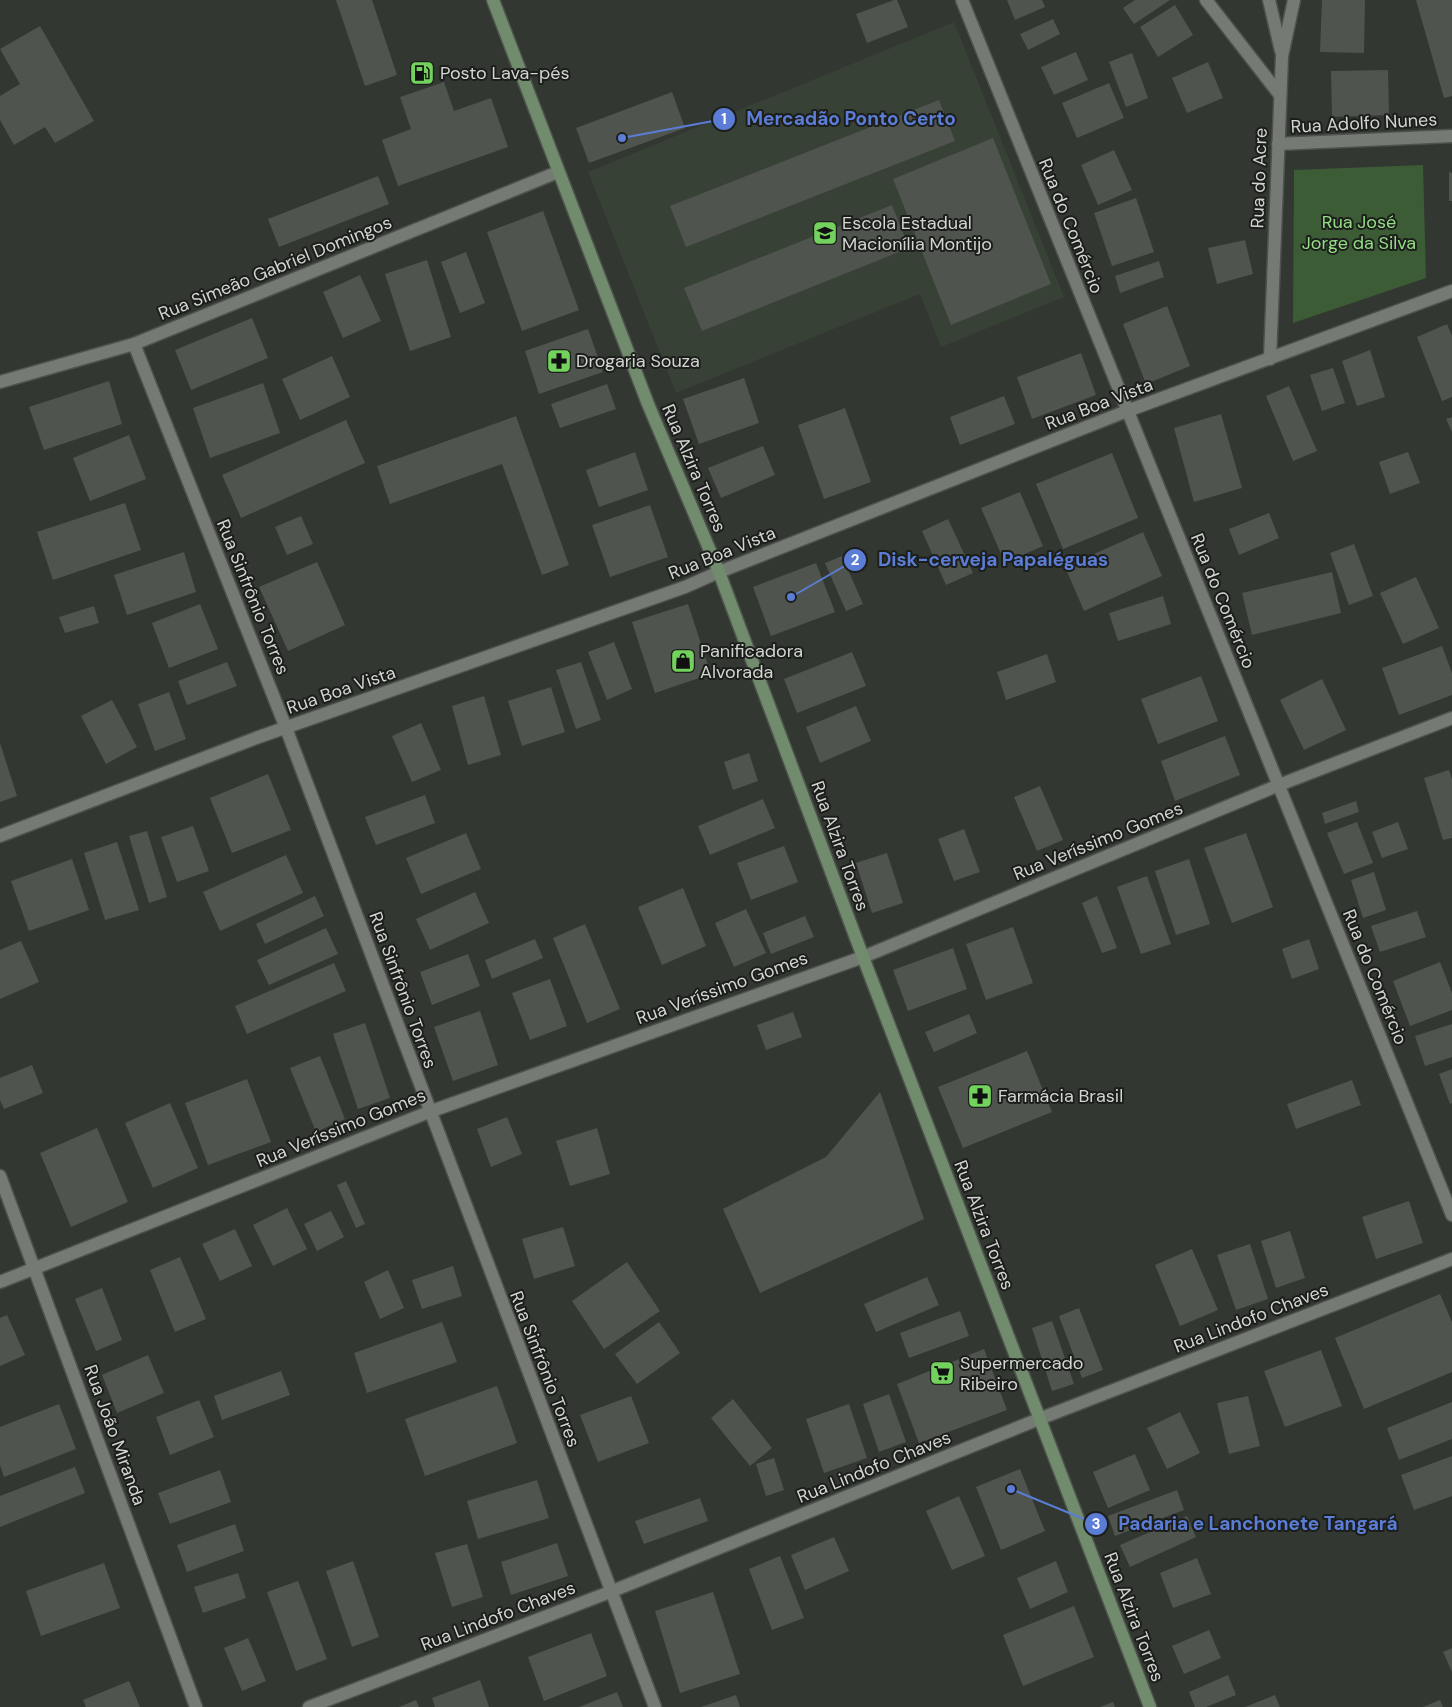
<svg xmlns="http://www.w3.org/2000/svg" width="1452" height="1707" viewBox="0 0 1452 1707" font-family="'DM Sans',sans-serif">
<rect width="100%" height="100%" fill="#323731"/>
<!-- built -->
<polygon fill="#384136" points="954,22 1064,297 941,347 920,294 676,393 588,172"/>
<!-- green -->
<polygon fill="#3c5c35" points="1423,165 1426,278 1293,323 1294,170"/>
<!-- building -->
<g fill="#4f544e">
<polygon points="336,0 372,0 397,75 365,86"/>
<polygon points="894,0 897,0 908,27 867,43 856,14"/>
<polygon points="1007,0 1042,0 1045,7 1015,20"/>
<polygon points="1135,0 1170,0 1134,24 1123,8"/>
<polygon points="1322,0 1365,0 1364,53 1320,52"/>
<polygon points="1416,0 1452,0 1452,96 1444,98"/>
<polygon points="1175,5 1193,35 1158,57 1140,27"/>
<polygon points="1053,19 1060,34 1028,50 1020,34"/>
<polygon points="40,26 94,121 55,143 45,127 14,145 0,120 0,96 20,84 0,49"/>
<polygon points="1076,52 1088,80 1054,95 1041,67"/>
<polygon points="1132,53 1148,98 1126,107 1109,62"/>
<polygon points="1208,62 1223,98 1187,113 1172,78"/>
<polygon points="1388,70 1389,115 1332,117 1331,71"/>
<polygon points="444,82 454,111 491,98 508,147 398,186 382,140 411,129 400,97"/>
<polygon points="1109,83 1124,118 1077,138 1062,103"/>
<polygon points="672,92 685,128 589,163 576,128"/>
<polygon points="939,100 955,141 686,247 670,206"/>
<polygon points="993,138 1051,284 951,325 893,179"/>
<polygon points="1114,150 1132,190 1098,205 1081,165"/>
<polygon points="1449,172 1452,173 1452,201 1449,201"/>
<polygon points="378,176 389,204 279,247 268,219"/>
<polygon points="1136,198 1154,252 1112,266 1094,213"/>
<polygon points="892,205 909,248 702,331 684,288"/>
<polygon points="543,211 579,310 522,331 487,232"/>
<polygon points="1245,240 1253,274 1217,284 1208,248"/>
<polygon points="466,252 485,303 460,313 441,262"/>
<polygon points="427,260 451,337 410,351 385,274"/>
<polygon points="1159,261 1164,277 1120,293 1115,276"/>
<polygon points="360,275 381,321 343,338 323,292"/>
<polygon points="1167,306 1190,366 1146,384 1123,324"/>
<polygon points="252,318 268,358 191,390 175,350"/>
<polygon points="1447,324 1452,336 1452,397 1442,401 1417,337"/>
<polygon points="588,329 603,372 539,394 525,351"/>
<polygon points="1370,350 1385,397 1357,406 1342,361"/>
<polygon points="1081,353 1096,395 1032,419 1017,377"/>
<polygon points="332,356 350,397 300,420 282,379"/>
<polygon points="1333,368 1345,403 1322,411 1310,375"/>
<polygon points="744,378 759,423 699,444 683,399"/>
<polygon points="109,381 122,424 44,450 29,407"/>
<polygon points="263,383 280,433 210,458 193,408"/>
<polygon points="607,384 616,409 560,428 551,404"/>
<polygon points="1289,386 1317,451 1293,461 1266,396"/>
<polygon points="1004,396 1015,424 960,445 950,417"/>
<polygon points="845,408 871,482 824,499 798,425"/>
<polygon points="1221,414 1242,488 1194,502 1174,428"/>
<polygon points="516,416 569,565 542,575 502,464 390,504 377,466"/>
<polygon points="1452,417 1452,432 1446,419"/>
<polygon points="346,420 365,463 241,518 222,475"/>
<polygon points="129,435 146,479 90,501 73,458"/>
<polygon points="763,446 775,475 721,498 708,468"/>
<polygon points="635,452 648,490 599,507 586,470"/>
<polygon points="1408,452 1420,483 1390,494 1379,462"/>
<polygon points="1112,453 1138,518 1063,549 1036,484"/>
<polygon points="1020,492 1043,546 1005,563 981,508"/>
<polygon points="125,503 141,550 53,580 37,532"/>
<polygon points="650,505 668,557 610,577 592,525"/>
<polygon points="1269,513 1279,538 1239,555 1229,529"/>
<polygon points="301,516 313,544 287,555 275,527"/>
<polygon points="948,519 973,573 946,585 922,531"/>
<polygon points="1143,532 1162,576 1084,611 1065,567"/>
<polygon points="1354,544 1373,596 1349,605 1330,553"/>
<polygon points="184,552 196,592 127,615 114,575"/>
<polygon points="842,556 863,604 846,611 825,563"/>
<polygon points="317,562 345,625 288,651 259,587"/>
<polygon points="816,563 835,612 771,636 753,587"/>
<polygon points="1332,572 1341,613 1252,635 1242,593"/>
<polygon points="1416,577 1439,628 1403,644 1380,593"/>
<polygon points="1163,596 1171,624 1118,641 1109,613"/>
<polygon points="200,604 218,649 169,668 152,623"/>
<polygon points="688,604 711,674 655,693 632,622"/>
<polygon points="94,606 99,623 65,633 59,617"/>
<polygon points="614,642 632,689 607,700 588,652"/>
<polygon points="1442,646 1452,673 1452,695 1399,715 1382,668"/>
<polygon points="852,652 866,686 797,713 784,679"/>
<polygon points="1047,654 1056,682 1006,700 997,672"/>
<polygon points="227,662 237,686 187,705 178,681"/>
<polygon points="581,662 601,720 576,729 556,670"/>
<polygon points="1201,676 1218,721 1158,744 1141,699"/>
<polygon points="1322,679 1346,730 1304,750 1280,700"/>
<polygon points="551,687 565,732 522,746 508,701"/>
<polygon points="169,692 186,739 155,751 138,704"/>
<polygon points="484,696 501,755 468,765 452,706"/>
<polygon points="112,700 137,747 106,764 81,716"/>
<polygon points="856,706 871,741 820,763 806,727"/>
<polygon points="421,723 441,770 412,782 392,736"/>
<polygon points="1225,736 1240,775 1175,801 1161,761"/>
<polygon points="0,743 17,796 0,802"/>
<polygon points="749,753 758,781 733,790 724,762"/>
<polygon points="1449,770 1452,779 1452,838 1443,840 1424,778"/>
<polygon points="268,774 291,830 232,853 210,798"/>
<polygon points="1040,786 1063,840 1037,851 1014,797"/>
<polygon points="425,795 435,823 376,845 365,817"/>
<polygon points="763,799 775,828 710,855 698,826"/>
<polygon points="1356,801 1359,812 1325,824 1322,813"/>
<polygon points="1357,822 1373,863 1344,874 1327,833"/>
<polygon points="1398,822 1408,849 1382,858 1372,832"/>
<polygon points="193,826 209,871 177,882 161,837"/>
<polygon points="964,829 980,872 954,881 938,839"/>
<polygon points="147,831 167,897 149,903 129,836"/>
<polygon points="466,833 481,869 421,894 406,858"/>
<polygon points="1246,833 1273,907 1232,923 1204,848"/>
<polygon points="117,842 139,910 105,920 84,853"/>
<polygon points="784,846 798,882 751,900 737,863"/>
<polygon points="887,853 903,903 872,913 856,863"/>
<polygon points="286,855 303,893 220,931 203,892"/>
<polygon points="72,859 89,910 29,931 11,881"/>
<polygon points="1189,859 1210,924 1176,935 1155,871"/>
<polygon points="1374,872 1386,910 1363,918 1351,880"/>
<polygon points="1147,876 1171,944 1141,954 1117,887"/>
<polygon points="683,888 706,946 662,965 638,907"/>
<polygon points="475,892 489,923 430,950 416,919"/>
<polygon points="315,896 324,916 265,944 256,924"/>
<polygon points="1097,896 1117,948 1102,953 1082,903"/>
<polygon points="746,909 766,953 734,967 715,923"/>
<polygon points="1417,911 1426,937 1380,952 1371,926"/>
<polygon points="805,916 814,937 771,954 763,933"/>
<polygon points="585,924 620,1009 587,1023 553,938"/>
<polygon points="1013,927 1033,983 986,1000 966,944"/>
<polygon points="326,928 338,954 269,985 257,960"/>
<polygon points="535,939 543,958 492,979 485,960"/>
<polygon points="1309,939 1319,969 1292,979 1282,949"/>
<polygon points="21,941 39,982 0,999 0,950"/>
<polygon points="953,948 967,989 908,1011 893,970"/>
<polygon points="468,954 480,986 432,1005 420,972"/>
<polygon points="1440,962 1452,993 1452,1010 1410,1026 1393,981"/>
<polygon points="334,963 346,991 247,1034 235,1006"/>
<polygon points="550,979 567,1026 530,1040 512,993"/>
<polygon points="480,1011 498,1065 453,1081 434,1027"/>
<polygon points="793,1012 802,1037 766,1050 757,1025"/>
<polygon points="969,1014 977,1033 934,1052 925,1032"/>
<polygon points="365,1023 390,1098 358,1109 333,1034"/>
<polygon points="1452,1024 1452,1057 1425,1066 1415,1036"/>
<polygon points="1027,1051 1052,1112 963,1148 938,1087"/>
<polygon points="320,1056 345,1119 316,1132 290,1068"/>
<polygon points="32,1065 43,1093 4,1109 0,1100 0,1078"/>
<polygon points="1452,1069 1452,1103 1450,1104 1439,1074"/>
<polygon points="247,1079 271,1142 208,1165 185,1103"/>
<polygon points="1352,1080 1361,1105 1296,1129 1287,1104"/>
<polygon points="880,1092 924,1219 760,1293 723,1209 826,1157"/>
<polygon points="170,1103 198,1168 153,1188 125,1123"/>
<polygon points="507,1117 522,1154 491,1167 477,1129"/>
<polygon points="97,1128 128,1202 71,1227 40,1153"/>
<polygon points="597,1128 610,1174 570,1186 556,1141"/>
<polygon points="346,1181 365,1224 356,1228 337,1185"/>
<polygon points="1409,1201 1423,1243 1376,1259 1362,1217"/>
<polygon points="287,1208 307,1249 273,1266 253,1225"/>
<polygon points="331,1211 344,1237 317,1251 304,1224"/>
<polygon points="563,1227 575,1266 534,1279 522,1239"/>
<polygon points="235,1229 252,1266 220,1281 202,1244"/>
<polygon points="1290,1231 1305,1278 1276,1288 1261,1241"/>
<polygon points="1250,1244 1268,1299 1236,1310 1217,1255"/>
<polygon points="1192,1249 1218,1310 1180,1326 1155,1265"/>
<polygon points="180,1257 206,1319 175,1332 150,1270"/>
<polygon points="627,1262 660,1311 604,1349 572,1301"/>
<polygon points="453,1266 462,1296 422,1309 412,1280"/>
<polygon points="388,1270 404,1308 380,1319 364,1282"/>
<polygon points="927,1277 939,1305 876,1332 864,1304"/>
<polygon points="102,1288 122,1340 96,1351 75,1299"/>
<polygon points="1440,1294 1452,1322 1452,1372 1364,1409 1335,1338"/>
<polygon points="1079,1308 1103,1370 1082,1378 1059,1316"/>
<polygon points="960,1311 969,1336 909,1358 900,1333"/>
<polygon points="7,1315 25,1355 0,1366 0,1318"/>
<polygon points="1052,1321 1074,1384 1052,1391 1032,1328"/>
<polygon points="442,1322 457,1362 367,1393 354,1353"/>
<polygon points="659,1322 680,1353 637,1384 615,1354"/>
<polygon points="984,1349 1007,1410 919,1443 897,1384"/>
<polygon points="1321,1350 1342,1406 1285,1427 1264,1371"/>
<polygon points="148,1355 164,1393 117,1413 102,1375"/>
<polygon points="281,1371 290,1395 222,1420 214,1396"/>
<polygon points="497,1386 517,1443 425,1476 405,1419"/>
<polygon points="889,1394 906,1442 879,1452 863,1404"/>
<polygon points="631,1396 649,1443 598,1462 580,1415"/>
<polygon points="1248,1396 1260,1446 1229,1454 1217,1403"/>
<polygon points="733,1399 772,1448 750,1466 711,1418"/>
<polygon points="199,1400 214,1437 170,1455 156,1417"/>
<polygon points="1452,1402 1452,1439 1399,1460 1387,1428"/>
<polygon points="59,1404 76,1449 4,1477 0,1465 0,1427"/>
<polygon points="849,1404 867,1458 824,1473 806,1419"/>
<polygon points="1180,1412 1200,1453 1167,1469 1147,1428"/>
<polygon points="1135,1454 1150,1490 1108,1508 1093,1472"/>
<polygon points="1452,1456 1452,1496 1414,1510 1401,1475"/>
<polygon points="774,1458 784,1490 766,1496 756,1464"/>
<polygon points="75,1467 85,1493 0,1527 0,1496"/>
<polygon points="1020,1469 1045,1531 1001,1550 976,1487"/>
<polygon points="220,1470 231,1502 170,1524 158,1493"/>
<polygon points="537,1480 549,1518 478,1539 467,1501"/>
<polygon points="1177,1490 1184,1510 1115,1536 1108,1516"/>
<polygon points="959,1496 985,1556 952,1570 926,1511"/>
<polygon points="700,1498 708,1521 644,1544 635,1521"/>
<polygon points="1187,1516 1196,1537 1130,1567 1120,1545"/>
<polygon points="235,1524 244,1551 187,1572 177,1545"/>
<polygon points="834,1537 849,1571 805,1590 791,1555"/>
<polygon points="557,1543 568,1576 511,1595 501,1562"/>
<polygon points="467,1544 483,1597 452,1607 435,1553"/>
<polygon points="780,1556 804,1618 772,1630 749,1569"/>
<polygon points="1197,1558 1211,1594 1173,1608 1160,1573"/>
<polygon points="353,1561 379,1637 352,1647 326,1571"/>
<polygon points="1056,1561 1068,1592 1030,1609 1017,1578"/>
<polygon points="104,1563 120,1608 41,1636 26,1591"/>
<polygon points="238,1573 246,1598 203,1613 194,1587"/>
<polygon points="298,1581 327,1659 296,1671 267,1592"/>
<polygon points="713,1592 740,1674 680,1693 655,1611"/>
<polygon points="1074,1606 1094,1657 1023,1686 1003,1635"/>
<polygon points="1209,1630 1221,1658 1184,1674 1172,1646"/>
<polygon points="591,1633 607,1676 544,1701 528,1657"/>
<polygon points="248,1638 266,1681 242,1691 224,1648"/>
<polygon points="1452,1648 1452,1672 1443,1652"/>
<polygon points="1228,1675 1236,1695 1206,1707 1195,1707 1189,1692"/>
<polygon points="480,1680 489,1707 435,1707 432,1698"/>
<polygon points="129,1681 140,1707 86,1707 83,1700"/>
<polygon points="617,1692 623,1707 579,1707"/>
<polygon points="736,1695 740,1707 701,1707"/>
<polygon points="1275,1695 1280,1707 1245,1707"/>
<polygon points="416,1700 419,1707 399,1707"/>
<polygon points="1440,1700 1443,1707 1423,1707"/>
<polygon points="1113,1702 1115,1707 1100,1707"/>
</g>
<g fill="none" stroke-linecap="round" stroke-linejoin="round">
<defs>
<g id="minor">
<polyline points="1206,0 1280,95"/>
<polyline points="1269,0 1281,51"/>
<polyline points="1278,144 1452,136"/>
<polyline points="134,344 286,728 655,1707"/>
<polyline points="1270,359 1282,56 1294,0"/>
<polyline points="0,382 134,344 558,172"/>
<polyline points="0,836 256,738 685,587 719,572 1127,411 1452,291"/>
<polyline points="0,1176 196,1707"/>
<polyline points="0,1282 429,1112 863,957 1279,785 1452,718"/>
<polyline points="309,1707 610,1592 1039,1419 1452,1259"/>
</g>
<polyline id="tertiary" points="962,0 1452,1215"/>
<polyline id="secondary" points="493,0 648,404 719,572 863,957 1150,1707"/>
</defs>
<!-- minor casing -->
<use href="#minor" stroke="#4e524d" stroke-width="15"/>
<!-- tertiary casing -->
<use href="#tertiary" stroke="#4e524d" stroke-width="15"/>
<!-- secondary casing -->
<use href="#secondary" stroke="#4e524d" stroke-width="15"/>
<!-- minor -->
<use href="#minor" stroke="#757b74" stroke-width="12"/>
<!-- tertiary -->
<use href="#tertiary" stroke="#757b74" stroke-width="12"/>
<!-- secondary -->
<use href="#secondary" stroke="#718c6c" stroke-width="12"/>
</g>
<!-- icons -->
<defs>
<symbol id="fuel-square" viewBox="-11 -11 22 22"><rect x="-9" y="-9" width="18" height="18" rx="4" fill="#73d25d" stroke="#1c1e1b"/><path d="M-5.5-6h7V0h2V4h1.3V-2.5L3-4.5l.8-.8L6-3V5H2.5V1h-1V6h-7ZM-4.2-4.7v3.2H.2V-4.7Z" fill="#111"/></symbol>
<symbol id="school-square" viewBox="-11 -11 22 22"><rect x="-9" y="-9" width="18" height="18" rx="4" fill="#73d25d" stroke="#1c1e1b"/><path d="M0-5L7-2L0 1L-7-2ZM-4 1L0 2.5L4 1V4Q0 6-4 4Z" fill="#111"/></symbol>
<symbol id="pharmacy-square" viewBox="-11 -11 22 22"><rect x="-9" y="-9" width="18" height="18" rx="4" fill="#73d25d" stroke="#1c1e1b"/><path d="M-2-6h4v4h4v4h-4v4h-4v-4h-4v-4h4Z" fill="#111"/></symbol>
<symbol id="shop-square" viewBox="-11 -11 22 22"><rect x="-9" y="-9" width="18" height="18" rx="4" fill="#73d25d" stroke="#1c1e1b"/><path d="M-5-2.5h2.3a2.7 3.5 0 0 1 5.4 0H5L5.5 6h-11ZM-1.5-2.5h3a1.5 2.3 0 0 0-3 0Z" fill="#111"/></symbol>
<symbol id="supermarket-square" viewBox="-11 -11 22 22"><rect x="-9" y="-9" width="18" height="18" rx="4" fill="#73d25d" stroke="#1c1e1b"/><path d="M-6-5.5h2.5l.6 2H6L4.5 2H-2.5L-4.4-4H-6ZM-1.5 3.2a1.3 1.3 0 1 0 .1 0ZM3 3.2a1.3 1.3 0 1 0 .1 0Z" fill="#111"/></symbol>
</defs>
<g fill-rule="evenodd">
<use href="#fuel-square" x="408" y="59" width="28" height="28"/>
<use href="#school-square" x="811" y="219" width="28" height="28"/>
<use href="#pharmacy-square" x="545" y="347" width="28" height="28"/>
<use href="#shop-square" x="669" y="647" width="28" height="28"/>
<use href="#pharmacy-square" x="966" y="1082" width="28" height="28"/>
<use href="#supermarket-square" x="928" y="1359" width="28" height="28"/>
</g>
<g text-anchor="middle" dominant-baseline="central" stroke-width="4" stroke-linejoin="round" paint-order="stroke">
<!-- poi labels -->
<g font-size="18" fill="#d2d5d1" stroke="#1c1e1b" text-anchor="start">
<text x="440" y="73">Posto Lava-pés</text>
<text x="842" y="223">Escola Estadual<tspan x="842" dy="21">Macionília Montijo</tspan></text>
<text x="576" y="361">Drogaria Souza</text>
<text x="700" y="651">Panificadora<tspan x="700" dy="21">Alvorada</tspan></text>
<text x="998" y="1096">Farmácia Brasil</text>
<text x="960" y="1363">Supermercado<tspan x="960" dy="21">Ribeiro</tspan></text>
</g>
<!-- street labels -->
<g font-size="18" fill="#d2d5d1" stroke="#1c1e1b">
<text transform="translate(1364 123) rotate(-3)">Rua Adolfo Nunes</text>
<text transform="translate(1259 178) rotate(-88)">Rua do Acre</text>
<text transform="translate(1071 226) rotate(68)">Rua do Comércio</text>
<text transform="translate(275 268) rotate(-22)">Rua Simeão Gabriel Domingos</text>
<text transform="translate(1099 404) rotate(-21)">Rua Boa Vista</text>
<text transform="translate(694 468) rotate(67)">Rua Alzira Torres</text>
<text transform="translate(722 553) rotate(-22)">Rua Boa Vista</text>
<text transform="translate(253 597) rotate(68)">Rua Sinfrônio Torres</text>
<text transform="translate(1223 601) rotate(68)">Rua do Comércio</text>
<text transform="translate(341 690) rotate(-19)">Rua Boa Vista</text>
<text transform="translate(1098 841) rotate(-22)">Rua Veríssimo Gomes</text>
<text transform="translate(840 846) rotate(70)">Rua Alzira Torres</text>
<text transform="translate(1375 977) rotate(68)">Rua do Comércio</text>
<text transform="translate(722 988) rotate(-20)">Rua Veríssimo Gomes</text>
<text transform="translate(403 990) rotate(70)">Rua Sinfrônio Torres</text>
<text transform="translate(341 1128) rotate(-22)">Rua Veríssimo Gomes</text>
<text transform="translate(984 1225) rotate(69)">Rua Alzira Torres</text>
<text transform="translate(1251 1318) rotate(-21)">Rua Lindofo Chaves</text>
<text transform="translate(545 1369) rotate(69)">Rua Sinfrônio Torres</text>
<text transform="translate(115 1435) rotate(70)">Rua João Miranda</text>
<text transform="translate(874 1467) rotate(-22)">Rua Lindofo Chaves</text>
<text transform="translate(498 1616) rotate(-21)">Rua Lindofo Chaves</text>
<text transform="translate(1134 1617) rotate(69)">Rua Alzira Torres</text>
</g>
<!-- park labels -->
<g font-size="18" fill="#95dd85" stroke="#1c1e1b">
<text x="1359" y="222">Rua José<tspan x="1359" dy="21">Jorge da Silva</tspan></text>
</g>
</g>
<!-- callouts -->
<path fill="none" stroke="#5c7dd6" stroke-width="2" d="M622 138L724 119M791 597L855 560M1011 1489L1096 1524"/>
<g fill="#5c7dd6" stroke="#1c1e1b" stroke-width="2">
<circle cx="622" cy="138" r="5"/>
<circle cx="791" cy="597" r="5"/>
<circle cx="1011" cy="1489" r="5"/>
<circle cx="724" cy="119" r="12"/>
<circle cx="855" cy="560" r="12"/>
<circle cx="1096" cy="1524" r="12"/>
</g>
<g font-size="15" text-anchor="middle" font-weight="bold" fill="#fff">
<text x="724" y="124">1</text>
<text x="855" y="565">2</text>
<text x="1096" y="1529">3</text>
</g>
<g font-size="19" text-anchor="middle" font-weight="bold" fill="#5c7dd6" stroke="#1c1e1b" stroke-width="4" stroke-linejoin="round" paint-order="stroke">
<text x="851" y="125">Mercadão Ponto Certo</text>
<text x="993" y="566">Disk-cerveja Papaléguas</text>
<text x="1258" y="1530">Padaria e Lanchonete Tangará</text>
</g>
</svg>
